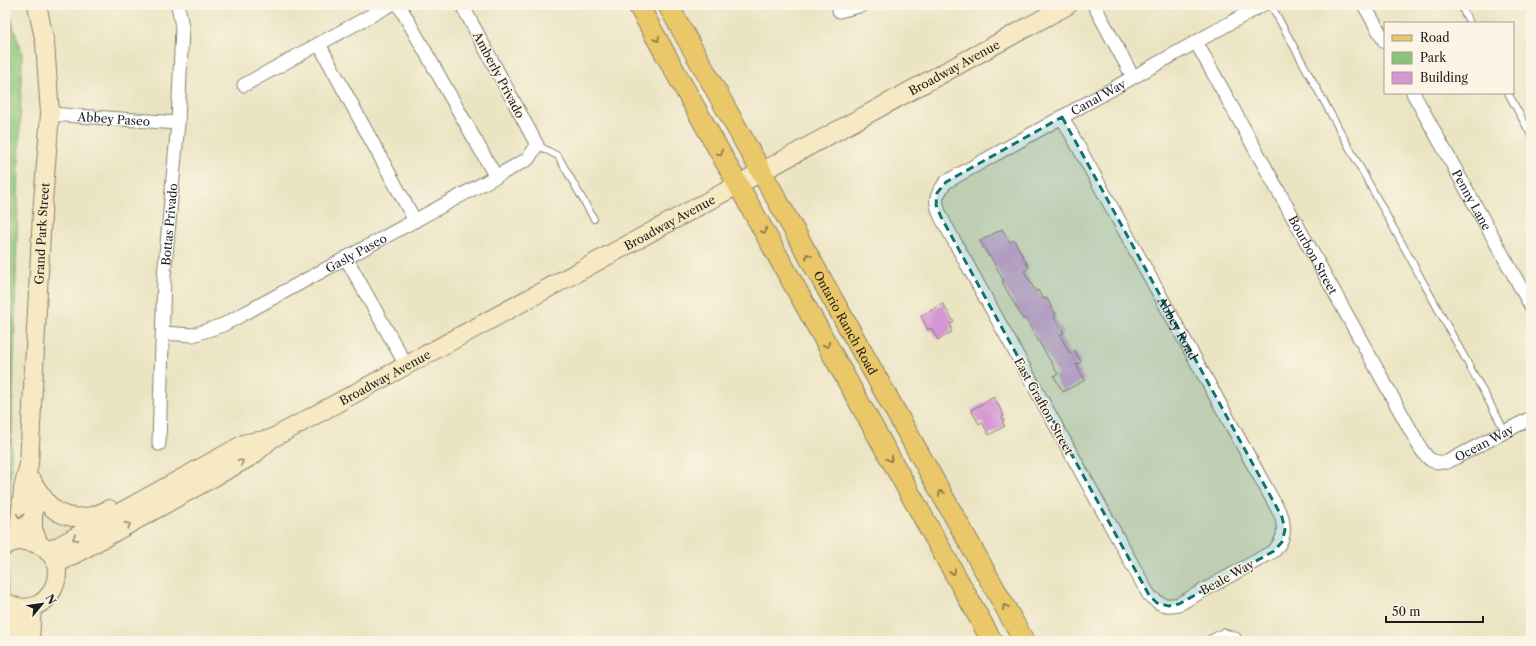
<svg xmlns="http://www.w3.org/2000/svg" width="1536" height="646" viewBox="0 0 1536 646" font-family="'Libre Caslon Text',serif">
<rect width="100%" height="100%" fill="#fcf5e5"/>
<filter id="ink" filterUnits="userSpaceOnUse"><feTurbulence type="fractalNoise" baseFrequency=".025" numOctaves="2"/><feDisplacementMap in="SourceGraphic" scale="8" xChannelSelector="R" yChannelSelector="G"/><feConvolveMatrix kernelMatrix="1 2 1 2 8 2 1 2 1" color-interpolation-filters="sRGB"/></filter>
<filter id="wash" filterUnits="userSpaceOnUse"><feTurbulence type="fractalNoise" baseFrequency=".012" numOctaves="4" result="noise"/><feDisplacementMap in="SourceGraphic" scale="16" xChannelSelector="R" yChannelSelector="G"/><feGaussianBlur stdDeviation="0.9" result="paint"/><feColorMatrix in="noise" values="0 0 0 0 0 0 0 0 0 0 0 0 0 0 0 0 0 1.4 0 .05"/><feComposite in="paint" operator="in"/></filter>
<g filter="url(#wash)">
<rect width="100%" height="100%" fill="#ebe4c3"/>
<!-- green -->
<polygon fill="#8cc477" stroke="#54704a" points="5,5 7,5 22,54 6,641 5,641"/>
<g id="blocks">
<!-- building -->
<g fill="#d596d3">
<polygon points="1002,229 1010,242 1014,240 1029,268 1024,271 1036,292 1038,290 1043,299 1046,297 1056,315 1054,316 1064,333 1060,335 1070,354 1075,351 1081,362 1076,365 1085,380 1063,392 1054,376 1058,374 1025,318 1023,319 1002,282 1004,281 990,256 989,257 980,241"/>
<polygon points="943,304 954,322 950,324 952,327 950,328 952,332 938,340 931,328 928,330 921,316"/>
<polygon points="994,397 1004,416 1002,417 1004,421 1002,422 1005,426 989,435 982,422 979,424 971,410"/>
</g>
</g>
</g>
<g filter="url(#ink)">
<use href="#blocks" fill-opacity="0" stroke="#848070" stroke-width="1"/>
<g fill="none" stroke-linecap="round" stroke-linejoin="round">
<defs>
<g id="lane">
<polyline points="1271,5 1505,431"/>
<polyline points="1460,5 1470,23"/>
<polyline points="1508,93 1531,135"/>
<polyline points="537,145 558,156 594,219"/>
<polyline points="1206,641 1223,632 1237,636 1240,641"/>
</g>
<g id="street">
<polyline points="399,5 496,177"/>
<polyline points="1094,5 1133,77"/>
<polyline points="1364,5 1385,42"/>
<polyline points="839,11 863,5"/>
<path id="s1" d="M 1196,42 L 1421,449 C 1429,461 1433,463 1447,462 L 1531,418"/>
<polyline points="319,44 415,221"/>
<polyline points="244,85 390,5"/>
<path id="s2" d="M 1413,93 L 1531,306"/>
<path id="s3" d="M 50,114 L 178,123"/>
<path id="s4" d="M 1062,117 L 1282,517 C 1285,533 1284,539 1274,551 L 1179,604 C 1165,607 1160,605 1149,595 L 941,217 C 934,200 935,196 946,182 L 1262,5"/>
<polyline points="346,258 406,365"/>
<path id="s5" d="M 163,333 L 193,335 L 223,325 L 528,159 L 537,145 L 462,5"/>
<path id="s6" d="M 159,444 L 164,277 L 178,123 L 182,27 L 178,5"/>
</g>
<g id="secondary">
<polyline points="33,482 33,529 39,544"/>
<path d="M 34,485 C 40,492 45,502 52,508 C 69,522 91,519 109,509"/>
<path id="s7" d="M 8,544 L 19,532 L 23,488 L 29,464 L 42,214 L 50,114 L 45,43 L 37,5"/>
<path d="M 5,546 C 12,541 23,540 31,542 C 81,554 51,629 5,602"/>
<polyline points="48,552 246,443 271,439"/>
<path id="s8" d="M 57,564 L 252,456 L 271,439 L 1068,5"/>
<polyline points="15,607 16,641"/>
<polyline points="30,641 32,607"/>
</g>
<g id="primary">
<polyline points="638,5 992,641"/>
<path id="s9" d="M 668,5 L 1024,641"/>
</g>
</defs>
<!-- lane casing -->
<use href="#lane" stroke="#848070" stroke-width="8"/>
<!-- street casing -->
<use href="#street" stroke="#848070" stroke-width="15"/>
<!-- secondary casing -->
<use href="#secondary" stroke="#848070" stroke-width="20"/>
<!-- primary casing -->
<use href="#primary" stroke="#848070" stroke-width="22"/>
<!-- lane -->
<use href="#lane" stroke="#fff" stroke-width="6"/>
<!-- street -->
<use href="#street" stroke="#fff" stroke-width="13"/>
<!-- secondary -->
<use href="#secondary" stroke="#f7e9c3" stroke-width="18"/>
<!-- primary -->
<use href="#primary" stroke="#eac769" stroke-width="20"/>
</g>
<!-- one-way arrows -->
<defs><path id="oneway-chevron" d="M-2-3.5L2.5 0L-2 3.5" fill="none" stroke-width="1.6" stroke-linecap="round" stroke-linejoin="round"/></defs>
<g stroke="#837242">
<use href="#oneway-chevron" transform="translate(657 39) rotate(61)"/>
<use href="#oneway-chevron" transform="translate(720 153) rotate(61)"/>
<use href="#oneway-chevron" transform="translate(764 231) rotate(61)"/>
<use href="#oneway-chevron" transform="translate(808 256) rotate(-119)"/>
<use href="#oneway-chevron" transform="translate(827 345) rotate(61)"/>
<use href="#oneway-chevron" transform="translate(890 459) rotate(61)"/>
<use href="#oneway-chevron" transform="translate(941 493) rotate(-119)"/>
<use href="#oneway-chevron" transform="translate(953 572) rotate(61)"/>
<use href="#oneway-chevron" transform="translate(1005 607) rotate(-119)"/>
</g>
<g stroke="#948d78">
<use href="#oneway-chevron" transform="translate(241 462) rotate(-29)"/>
<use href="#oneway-chevron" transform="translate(20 516) rotate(96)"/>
<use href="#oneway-chevron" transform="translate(128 525) rotate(-29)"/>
<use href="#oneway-chevron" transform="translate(75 538) rotate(151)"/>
</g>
</g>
<!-- marked area -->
<path fill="#0f766e" fill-opacity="0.2" stroke="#0f766e" stroke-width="3" stroke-dasharray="8 5" stroke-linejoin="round" d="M 1062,117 L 1282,517 L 1285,530 L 1282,542 L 1274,551 L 1179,604 L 1169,606 L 1157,603 L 1149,595 L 941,217 L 936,205 L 937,193 L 946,182 Z"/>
<g text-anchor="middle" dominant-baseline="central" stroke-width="3" stroke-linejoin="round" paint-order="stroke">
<!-- street labels -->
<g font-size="12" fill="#1c1c1c" stroke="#fcf5e5">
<text stroke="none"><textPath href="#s8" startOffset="1026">Broadway Avenue</textPath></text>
<text transform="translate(499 75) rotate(62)">Amberly Privado</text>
<text stroke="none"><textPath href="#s4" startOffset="1279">Canal Way</textPath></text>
<text stroke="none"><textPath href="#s3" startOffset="64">Abbey Paseo</textPath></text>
<text stroke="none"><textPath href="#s2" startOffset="122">Penny Lane</textPath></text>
<text stroke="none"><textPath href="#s8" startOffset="702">Broadway Avenue</textPath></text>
<text stroke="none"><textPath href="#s6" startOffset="220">Bottas Privado</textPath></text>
<text stroke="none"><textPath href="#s7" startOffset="316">Grand Park Street</textPath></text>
<text stroke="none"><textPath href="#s5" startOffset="213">Gasly Paseo</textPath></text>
<text stroke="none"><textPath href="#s1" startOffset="243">Bourbon Street</textPath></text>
<text stroke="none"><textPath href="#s9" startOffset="364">Ontario Ranch Road</textPath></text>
<text stroke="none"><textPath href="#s4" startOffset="241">Abbey Road</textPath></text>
<text stroke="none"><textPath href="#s8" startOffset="378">Broadway Avenue</textPath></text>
<text transform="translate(1044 406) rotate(61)">East Grafton Street</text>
<text stroke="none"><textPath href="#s1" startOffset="538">Ocean Way</textPath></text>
<text transform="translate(1227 577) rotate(-29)">Beale Way</text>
</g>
</g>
<!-- margin -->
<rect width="1536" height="646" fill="none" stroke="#fcf5e5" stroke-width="20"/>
<!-- legend -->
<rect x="1384" y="22" width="130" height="72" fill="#fcf5e5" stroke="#a29e95"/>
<rect x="1392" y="35" width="20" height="6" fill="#eac769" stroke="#a29e95"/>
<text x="1420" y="42" font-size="12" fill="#1c1c1c">Road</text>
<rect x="1392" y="52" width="20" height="12" fill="#8cc477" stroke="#a29e95"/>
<text x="1420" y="62" font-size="12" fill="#1c1c1c">Park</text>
<rect x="1392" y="72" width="20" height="12" fill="#d596d3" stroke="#a29e95"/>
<text x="1420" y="82" font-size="12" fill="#1c1c1c">Building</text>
<!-- north arrow -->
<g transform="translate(42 604) rotate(61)" stroke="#fcf5e5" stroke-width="3" paint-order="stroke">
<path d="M0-3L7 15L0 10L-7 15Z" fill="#1c1c1c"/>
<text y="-6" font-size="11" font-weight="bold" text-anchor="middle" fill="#1c1c1c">N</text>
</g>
<!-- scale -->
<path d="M1386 616v6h97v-6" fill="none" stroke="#1c1c1c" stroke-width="2"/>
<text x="1392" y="616" font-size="12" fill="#1c1c1c" stroke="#fcf5e5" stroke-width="3" paint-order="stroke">50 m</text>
</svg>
